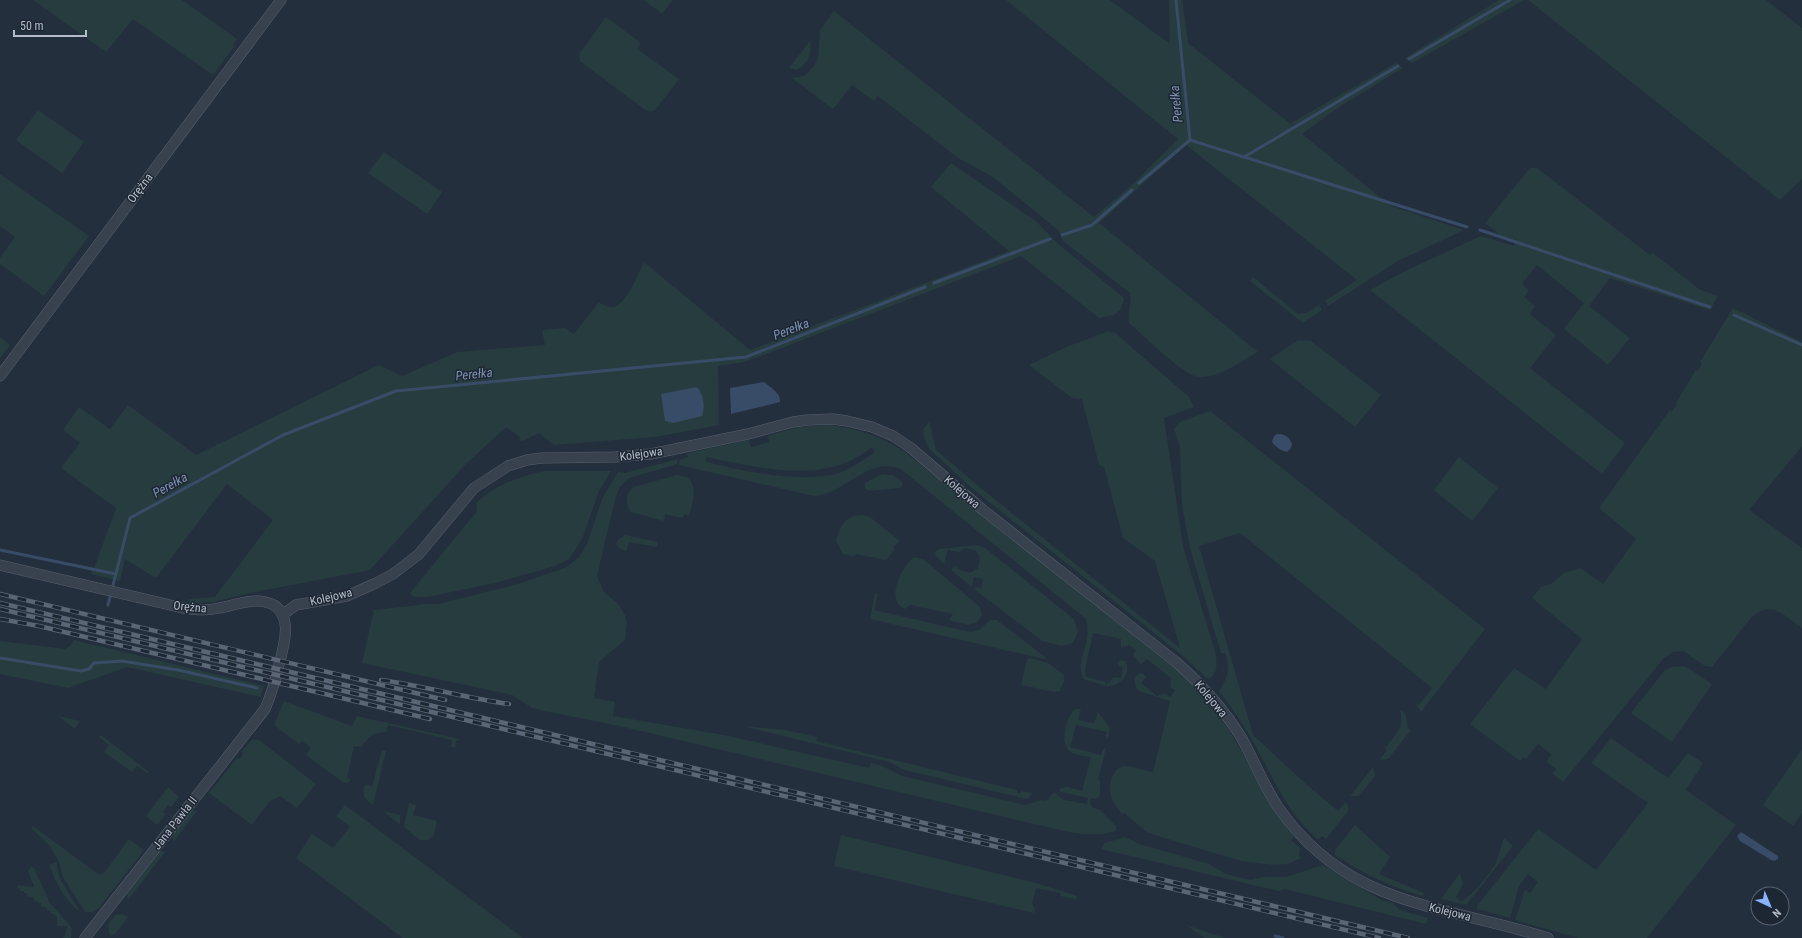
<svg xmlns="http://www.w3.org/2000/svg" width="1802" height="938" viewBox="0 0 1802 938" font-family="'Roboto Condensed',sans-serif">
<rect width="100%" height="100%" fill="#242f3e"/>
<!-- green -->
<g fill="#263c3f" fill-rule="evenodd">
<polygon points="33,0 182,0 237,39 233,45 234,47 213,75 133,19 106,52"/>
<polygon points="644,0 673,0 662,14"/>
<path d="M 1006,0 L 1110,0 L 1170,44 L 1169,0 L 1182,0 L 1188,43 L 1298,130 L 1291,123 L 1396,63 L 1403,68 L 1339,107 L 1302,134 L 1391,206 L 1464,230 L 1398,261 L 1328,306 L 1325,301 L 1357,280 L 1186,145 L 1099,223 L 1258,352 C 1241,361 1220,378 1199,377 C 1185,377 1142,334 1129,323 C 1127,313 1132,303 1130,293 L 1063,241 L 1059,231 L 993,177 L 958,158 L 878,96 L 874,101 L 852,85 L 833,109 L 792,78 L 804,76 L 814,66 L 818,58 L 820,30 L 834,11 L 1094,217 L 1134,183 L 1178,139 Z"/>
<polygon points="1499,0 1524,0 1412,63 1405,58"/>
<polygon points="1528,0 1766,0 1802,28 1802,179 1780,200"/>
<polygon points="606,17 641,43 637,49 679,79 656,109 651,112 644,109 580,61 579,54"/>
<path d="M 810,41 C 812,55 808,63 797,70 L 789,68 Z"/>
<polygon points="38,110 84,142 62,173 16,140"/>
<polygon points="384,152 442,192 427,214 368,173"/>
<path d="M 951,163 L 1037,222 L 1057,243 L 1124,298 L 1121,309 L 1114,315 L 1099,318 L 1021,256 L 758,357 L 744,362 L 718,366 L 719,425 L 655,437 L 554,445 L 539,433 L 521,442 L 519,436 L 506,427 L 464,466 L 370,570 L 245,594 L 213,602 L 190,603 L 188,599 L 215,597 L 273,520 L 227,484 L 156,578 L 125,559 L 120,581 L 91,574 L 96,563 L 116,508 L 61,468 L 80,443 L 63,430 L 79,407 L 110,429 L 128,405 L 196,455 L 379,365 L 402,376 L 457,352 L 545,345 L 542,330 L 565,328 L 574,334 L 599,302 C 603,305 609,308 614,307 C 627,304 639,272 644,262 L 750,350 L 1009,251 L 931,187 Z"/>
<polygon points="1530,168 1537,168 1650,255 1653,253 1699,289 1718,296 1710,310 1610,278 1589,306 1630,338 1608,365 1564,329 1584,303 1537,265 1522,284 1529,290 1524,297 1535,306 1530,314 1556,335 1530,368 1625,443 1602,474 1370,290 1407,270 1481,236 1514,246 1516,240 1500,235 1485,223"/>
<polygon points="0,174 89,236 44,296 0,264 0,258 15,237 0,226"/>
<polygon points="1253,277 1298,314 1306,313 1319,305 1322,310 1303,323 1250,281"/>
<path d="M 1733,308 L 1802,342 L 1802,446 L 1749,510 L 1802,548 L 1802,628 C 1783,615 1771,599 1751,618 L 1712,667 L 1705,666 L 1683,651 L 1673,652 L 1664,658 L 1563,782 L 1553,774 L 1556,769 L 1547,762 L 1551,754 L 1538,744 L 1526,759 L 1523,757 L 1520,761 L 1470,724 L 1514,668 L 1546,689 L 1582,639 L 1532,598 L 1541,587 L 1551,584 L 1564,573 L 1580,568 L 1603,584 L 1636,539 L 1599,508 L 1670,410 L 1672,411 L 1677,404 L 1676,403 L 1696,370 L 1698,371 L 1702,364 L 1700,362 Z"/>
<path d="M 1109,331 L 1111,333 L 1114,332 L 1189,397 L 1194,407 L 1164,418 L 1183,546 L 1216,655 C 1217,665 1218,674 1208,679 L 1183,656 L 974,490 L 930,450 L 924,438 L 923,429 L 929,422 L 936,450 L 977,485 L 1180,648 L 1155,561 L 1123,538 L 1104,467 L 1099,465 L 1082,399 L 1072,398 L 1029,365 L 1066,347 Z"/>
<polygon points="0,337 10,345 0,358"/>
<polygon points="1298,340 1311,341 1381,395 1355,427 1270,359"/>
<path d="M 1210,411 L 1485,629 L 1421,712 L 1416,705 L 1420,704 L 1432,688 L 1240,533 L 1199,546 L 1253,735 L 1306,784 L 1338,811 L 1346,802 L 1348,806 L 1348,811 L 1326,839 L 1322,836 L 1319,839 L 1316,838 C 1283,807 1274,778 1252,740 C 1243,723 1231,707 1219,691 C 1227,679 1231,668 1225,653 L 1221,653 L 1190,548 L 1182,505 L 1180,447 L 1174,429 L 1180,422 Z"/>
<path d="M 829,425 C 858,428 881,437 905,452 L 1176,669 C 1196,688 1216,708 1230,732 C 1252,767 1267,805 1294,837 L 1291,840 L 1300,848 L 1299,856 L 1301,858 L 1288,864 L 1275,865 L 1241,861 L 1148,833 L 1124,813 L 1122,814 C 1118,809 1113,803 1111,796 C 1108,785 1112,767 1126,766 C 1134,766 1144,771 1153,772 L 1170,701 L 1139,691 C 1134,686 1133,679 1138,674 L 1142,673 L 1146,677 L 1141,683 L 1157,696 L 1165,693 L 1170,697 L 1175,690 L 1170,687 L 1171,678 L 1147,659 L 1141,664 L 1133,656 L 1136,650 L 1129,645 L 1121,648 L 1121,639 L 1093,633 L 1085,669 L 1086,677 L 1106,682 L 1105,686 L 1084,679 C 1073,663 1095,638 1085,618 L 902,470 C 870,454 844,495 814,496 L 679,465 L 680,459 L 684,460 L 683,458 L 688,457 L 687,453 L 749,440 L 751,447 L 769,442 L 768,436 L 798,427 ZM 872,447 L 875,452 C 862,461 850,470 835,474 C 804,483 737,471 705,461 L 707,457 C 761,468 824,486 872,447 Z"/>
<polygon points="1459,457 1498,488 1472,521 1434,490"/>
<path d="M 678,459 L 677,464 L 629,478 L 620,487 L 616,496 L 597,576 L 604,592 L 618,604 L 625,615 L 627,622 L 625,640 L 599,662 L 594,698 L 615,702 L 613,716 L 724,735 L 869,768 L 871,763 L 880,765 L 902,776 L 1025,805 L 1041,800 L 1046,801 L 1054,792 L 1064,800 L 1087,804 L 1088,798 L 1061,792 L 1059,789 L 1067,787 L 1082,791 L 1091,757 C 1086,756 1078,756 1072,753 C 1058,745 1066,718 1075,709 L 1081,709 L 1078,720 L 1094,723 L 1098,712 L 1110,728 L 1108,739 L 1106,737 L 1107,732 L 1076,725 L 1070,747 L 1101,755 L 1103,749 L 1106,748 L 1098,780 L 1100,781 L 1100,794 L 1098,798 L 1090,799 L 1090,803 L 1092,807 L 1100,810 L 1116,826 L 1116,831 L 1103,834 L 1081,834 L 1064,831 L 624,727 L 540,710 L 532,708 L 512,695 L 362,663 L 374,610 L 427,604 L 439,604 L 518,584 L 567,567 L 579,557 L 587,544 L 602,499 L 618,472 L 625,473 Z"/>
<path d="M 544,471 L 611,471 L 599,491 L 582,539 L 569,559 L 555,566 L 499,582 L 428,597 L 414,597 L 410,593 L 477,511 L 476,503 C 496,485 517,477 544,471 Z"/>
<polygon points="883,474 892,475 902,481 902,486 900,488 869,491 865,489 865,483"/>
<path d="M 677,475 L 687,477 C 699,487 692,503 689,516 L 685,514 L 682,518 L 665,514 L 664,521 L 631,512 C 625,503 625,494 634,487 Z"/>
<path d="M 863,515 L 870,517 L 900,541 L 893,547 L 895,549 L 886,560 L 856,554 L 854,556 L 843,554 L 836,541 C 840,526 845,515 863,515 Z"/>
<polygon points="625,535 658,542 657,547 629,542 626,551 620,549 616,544 618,540"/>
<polygon points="976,545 985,548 1074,619 1078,632 1073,643 1061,646 1042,641 974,589 975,587 981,588 983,579 974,577 972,587 951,570 956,565 958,569 970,573 978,568 980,558 975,550 965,548 959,552 948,550 944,564 935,555 936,551 940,549"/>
<path d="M 914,557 L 923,559 L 980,607 L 982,615 L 977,622 L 968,625 L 949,620 L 953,614 L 910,605 L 905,609 C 884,601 902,566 914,557 Z"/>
<polygon points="875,593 878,594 874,610 970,632 979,630 990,620 997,620 1049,660 870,619"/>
<polygon points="74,640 264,686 261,697 127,667 68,688 0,674 0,641 65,649 70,646"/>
<polygon points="1029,658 1048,663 1064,675 1064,682 1060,689 1060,691 1054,692 1021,685 1027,660"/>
<path d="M 1120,660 L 1125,661 C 1133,674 1119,687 1106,686 L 1107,682 L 1110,683 L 1113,677 L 1121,678 L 1123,668 L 1119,666 L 1117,663 Z"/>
<polygon points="1685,666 1712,684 1672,742 1631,713 1665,670 1672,667"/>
<path d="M 284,701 L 352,726 L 357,716 L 459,739 L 459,741 L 456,740 L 455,746 L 457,747 L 451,747 L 452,740 L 388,725 L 386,732 C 372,732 369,737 361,747 L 354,746 L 347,778 L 351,779 L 349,782 L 344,783 L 306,755 L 311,748 L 302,741 L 299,744 L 274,725 Z"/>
<path d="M 1400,710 L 1405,713 L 1408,727 L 1411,730 L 1388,759 L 1382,760 L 1380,759 L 1387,750 L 1385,748 C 1396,734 1405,728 1400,710 Z"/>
<polygon points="58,716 80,721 75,729"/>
<polygon points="743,726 786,730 817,737 816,741 1017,790 1017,793 1020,793 1021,791 1032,793 1029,798 1026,799 905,770 889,762"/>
<polygon points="101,735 149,772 147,773 137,766 132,772 104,752 109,745 99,737"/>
<polygon points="1611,738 1668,778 1688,753 1703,763 1686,790 1736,825 1647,938 1578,938 1515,920 1525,890 1530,893 1538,882 1528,874 1519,886 1510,918 1477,909 1477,906 1538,829 1596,870 1648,803 1591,763"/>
<polygon points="253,739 259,740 316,784 297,808 280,796 270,801 252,825 209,793 236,759 240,758 243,754 242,751"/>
<polygon points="1802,749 1802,813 1793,826 1763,805"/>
<path d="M 382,750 L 386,751 L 373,805 C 364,799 361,796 365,785 L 372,786 Z"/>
<polygon points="1373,767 1375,776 1359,796 1350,796"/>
<polygon points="168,787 179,797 171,807 168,805 163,812 166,814 157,825 146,816"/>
<polygon points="409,803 416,805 413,815 437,821 434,835 428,840 420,840 404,827"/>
<polygon points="345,805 523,938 403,938 296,858 312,834 333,848 350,827 336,816"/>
<polygon points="192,810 197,811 174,841 172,835"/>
<polygon points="383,811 400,815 400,823 399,824"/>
<path d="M 1355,825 L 1390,857 L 1379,874 L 1424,893 L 1423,896 C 1390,887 1364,874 1335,855 L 1335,850 Z"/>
<polygon points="33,826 98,874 104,873 129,839 144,850 98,909 92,912 85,912 63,877 59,862 50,846 31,828"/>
<polygon points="841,835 1036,883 1077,896 1076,899 1060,896 1061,893 1036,888 1032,903 1035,909 1034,913 834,866"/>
<polygon points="1125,837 1139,844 1209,864 1226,874 1251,880 1263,877 1287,877 1323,865 1381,900 1393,903 1400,910 1428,918 1426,924 1285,889 1278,891 1101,849 1104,843"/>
<path d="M 1504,838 L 1513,846 L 1466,905 L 1441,899 L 1460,873 L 1463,884 L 1456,897 L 1460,901 C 1469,901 1492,871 1496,862 C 1499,855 1501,846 1504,838 Z"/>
<polygon points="162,851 165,852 128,900 127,894 158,853"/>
<path d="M 56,862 L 60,879 L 79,910 L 78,911 C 64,898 56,883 49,865 Z"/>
<polygon points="31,867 34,868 50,903 72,928 71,938 61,938 64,937 68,926 57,926 57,916 54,915 54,914 50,913 51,911 47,910 47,908 41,906 41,903 34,901 34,898 27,896 27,893 24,893 24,891 20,891 20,889 16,888 18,885 34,887 28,871"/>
<polygon points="123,914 128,917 116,933 111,936 109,932 108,924 115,915"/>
<polygon points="1186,925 1225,938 1205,938"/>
</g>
<!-- water -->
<g fill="#394c67">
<path d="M 764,382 C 771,388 781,393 780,402 L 731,414 L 730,388 Z"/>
<path d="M 697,387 C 704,395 705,407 702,416 L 673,423 L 665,421 L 661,394 Z"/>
<path d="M 1277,434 C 1285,434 1290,437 1292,445 L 1290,449 L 1287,452 C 1280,450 1277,448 1272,442 L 1274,436 Z"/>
<polygon points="1741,832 1778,856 1778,859 1774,861 1771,860 1740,841 1737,836"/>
</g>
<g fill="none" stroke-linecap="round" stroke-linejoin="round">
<!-- stream -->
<g stroke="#394c67" stroke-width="3">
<polyline points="1409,59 1510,0"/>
<polyline points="1190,140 1467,227"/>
<polyline points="1244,157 1398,66"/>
<polyline points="1139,183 1190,140 1176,0"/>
<polyline points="1480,230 1710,307"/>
<polyline points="1062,235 1092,225 1132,190"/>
<polyline points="934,283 1050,239"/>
<polyline points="1734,315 1802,345"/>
<polyline points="0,550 116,574"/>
<polyline points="108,605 130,518 283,435 396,391 746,357 925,287"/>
<polyline points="0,658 81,671 89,669 94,663 122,661 178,670 257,688"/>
<polyline points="1275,936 1283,938"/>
</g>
<defs>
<g id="tertiary">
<polyline points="0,376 281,0"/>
<path d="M 0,565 L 183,608 C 195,610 207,611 219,608 C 233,606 245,600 259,601 C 297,604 285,644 278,668 C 275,682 271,695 265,709 L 85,938"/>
<path d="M 282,615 L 296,605 L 347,596 L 376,583 L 393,574 L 419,554 L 474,488 L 508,466 L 527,460 L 542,458 L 615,457 L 651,454 L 748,434 L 793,422 L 807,420 L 833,419 L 847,421 L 872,427 L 893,436 L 911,448 L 983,510 L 1176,662 C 1201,684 1223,708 1241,737 C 1254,760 1263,785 1278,807 C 1348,908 1442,904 1548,938"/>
</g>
</defs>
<!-- tertiary casing -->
<use href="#tertiary" stroke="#565f6c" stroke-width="11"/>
<!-- tertiary -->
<use href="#tertiary" stroke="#38414e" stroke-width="10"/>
<defs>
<g id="rail">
<polyline points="0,594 445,700"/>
<polyline points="0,603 1408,938"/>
<polyline points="0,609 1379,938"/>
<polyline points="0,619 39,626 430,719"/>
<path d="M 381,680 C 424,686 466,698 509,704"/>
</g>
</defs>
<!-- rail casing -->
<use href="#rail" stroke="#5a6575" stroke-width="4.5"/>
<!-- rail -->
<use href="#rail" stroke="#1d2633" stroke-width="3" stroke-dasharray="9" stroke-linecap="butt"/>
</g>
<g text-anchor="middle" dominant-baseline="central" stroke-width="3" stroke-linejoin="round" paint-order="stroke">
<!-- street labels -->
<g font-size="12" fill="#b4bcc9" stroke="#1d2633">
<text transform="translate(140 188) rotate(-53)">Orężna</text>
<text transform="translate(641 454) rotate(-8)">Kolejowa</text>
<text transform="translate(962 492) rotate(41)">Kolejowa</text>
<text transform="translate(331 597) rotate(-13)">Kolejowa</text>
<text transform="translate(190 607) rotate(6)">Orężna</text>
<text transform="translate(1211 699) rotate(50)">Kolejowa</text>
<text transform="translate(175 823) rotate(-52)">Jana Pawła II</text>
<text transform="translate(1450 912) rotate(14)">Kolejowa</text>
</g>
<!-- water labels -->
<g font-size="13" font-style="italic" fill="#7c92b1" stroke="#1d2633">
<text transform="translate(1176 104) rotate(-96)">Perełka</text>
<text transform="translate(791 329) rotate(-21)">Perełka</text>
<text transform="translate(474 374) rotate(-6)">Perełka</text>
<text transform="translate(170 485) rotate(-29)">Perełka</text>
</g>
</g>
<!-- north arrow -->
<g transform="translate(1770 906) rotate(136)"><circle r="19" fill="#1d2633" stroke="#59626f"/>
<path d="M0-3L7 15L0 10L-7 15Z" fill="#8ab4f8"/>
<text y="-6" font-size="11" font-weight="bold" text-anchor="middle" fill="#b4bcc9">N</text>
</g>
<!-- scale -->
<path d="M14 30v6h72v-6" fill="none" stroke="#b4bcc9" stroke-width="2"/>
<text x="20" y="30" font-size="12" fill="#b4bcc9" stroke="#1d2633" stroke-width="3" paint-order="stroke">50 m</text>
</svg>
